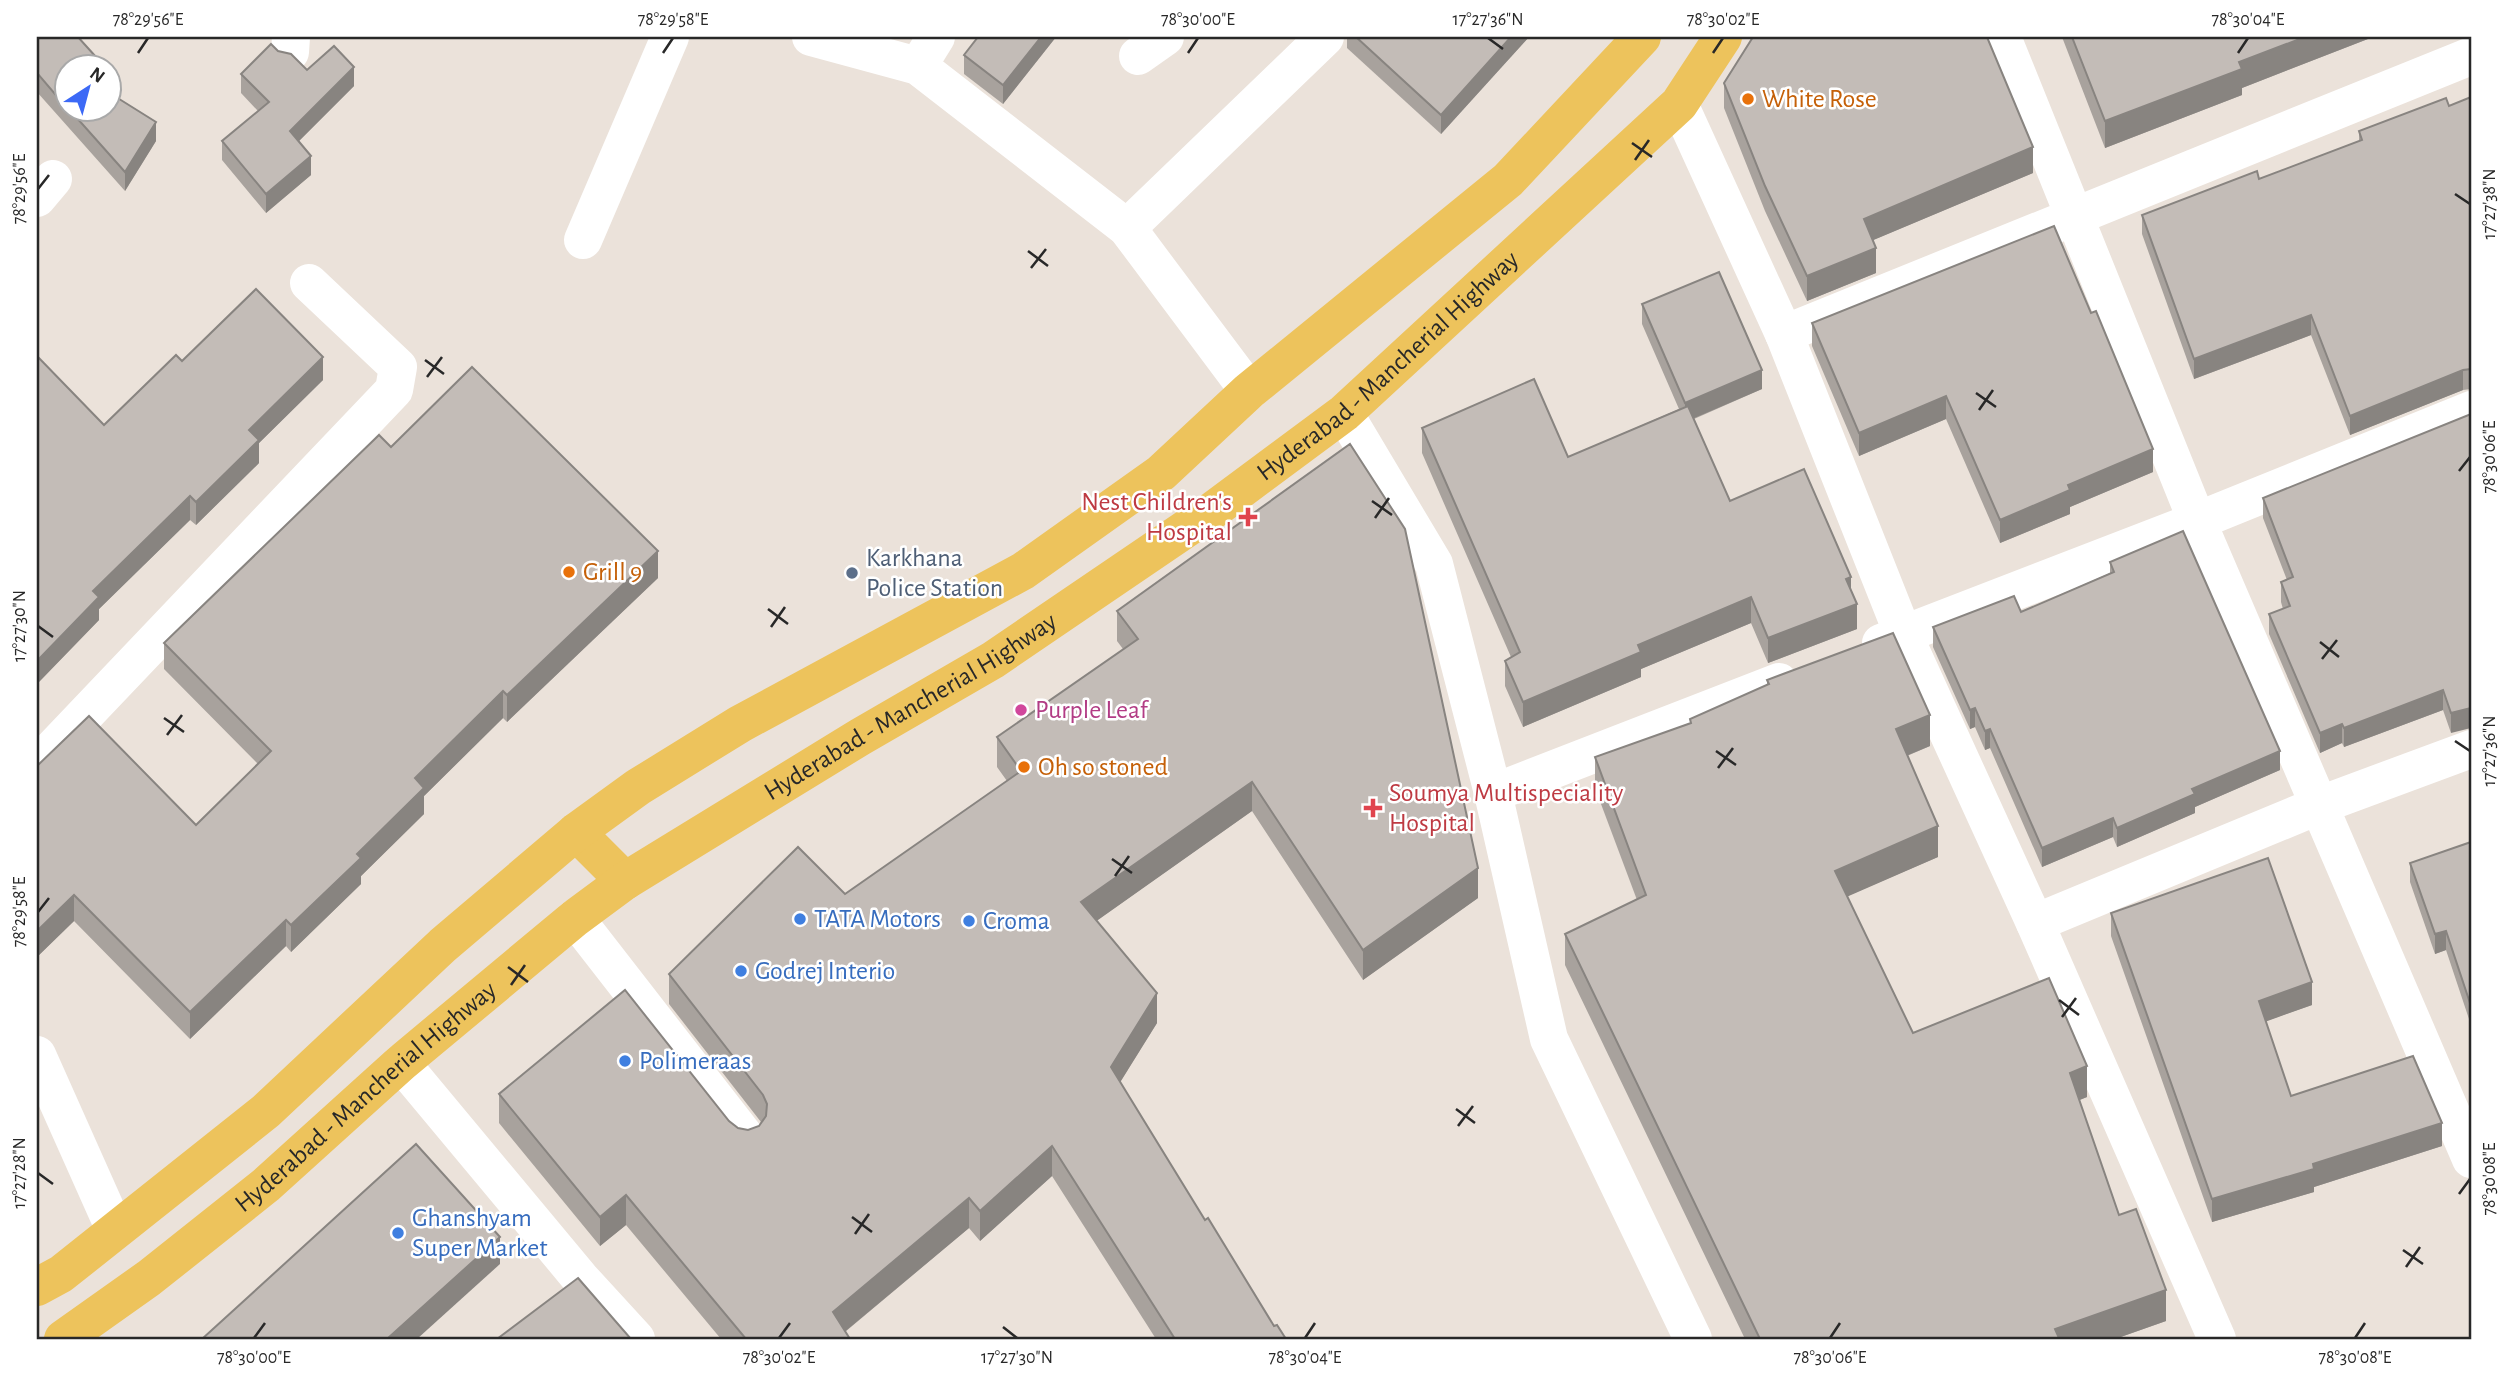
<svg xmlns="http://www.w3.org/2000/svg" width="2508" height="1376" viewBox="0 0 2508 1376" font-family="'Alegreya Sans',sans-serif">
<rect width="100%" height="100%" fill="#ebe2da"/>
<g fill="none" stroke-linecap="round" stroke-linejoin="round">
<!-- street -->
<g stroke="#fff" stroke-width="38">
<polyline points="811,37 918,66 1127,228 1249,391"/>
<polyline points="2002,37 2197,521 2471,1159"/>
<polyline points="290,52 291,37"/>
<polyline points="1138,56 1165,37"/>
<polyline points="918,66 936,37"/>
<polyline points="1679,104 1784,334 1903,634 2035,923 2217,1339"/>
<polyline points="37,198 53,179"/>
<polyline points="1127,228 1325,37"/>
<polyline points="583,240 670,37"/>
<polyline points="1784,334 2471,56"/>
<polyline points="1344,413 1434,564 1493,793 1549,1039 1693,1339"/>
<polyline points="1881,643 2197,521 2471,410"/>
<polyline points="37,765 394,390 398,367 309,283"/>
<polyline points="1493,793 1779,682"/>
<polyline points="575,918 746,1138"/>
<polyline points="2035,923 2320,805 2471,749"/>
<polyline points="37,1055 115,1230"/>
<polyline points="401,1063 580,1278 636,1339"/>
</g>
<!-- primary -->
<g stroke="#edc35c" stroke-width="38">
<polyline points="576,832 625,881"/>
<polyline points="37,1287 61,1274 266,1111 443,945 576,832 638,787 740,724 1023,571 1161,473 1249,391 1508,180 1642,37"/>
<path id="s1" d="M 63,1339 L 149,1278 L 266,1185 L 401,1063 L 575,918 L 625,881 L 860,737 L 993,660 L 1212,511 L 1344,413 L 1679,104 L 1723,37"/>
</g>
</g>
<!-- wall -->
<g fill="#a8a29d">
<polygon points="37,37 96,66 66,66 66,108 108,108 156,141 125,191 37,92"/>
<polygon points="1056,37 1003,104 964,74 964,55"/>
<polygon points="1347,37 1529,37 1441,134 1347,48"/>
<polygon points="2062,37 2373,37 2242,88 2242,95 2105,148"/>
<polygon points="278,51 307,70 354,86 299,141 311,175 266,213 222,160 222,141 258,111 241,93 241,74"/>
<polygon points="1724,83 2033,173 1873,240 1876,273 1807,301 1765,211 1724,108"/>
<polygon points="2471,97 2471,389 2463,390 2350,435 2311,335 2194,379 2142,234 2142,215 2259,179 2359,141 2359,131 2449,106"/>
<polygon points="1642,304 1762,389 1694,419 1730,501 1851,590 1857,629 1768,663 1751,623 1641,669 1641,677 1523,727 1505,686 1505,661 1511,657 1422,453 1422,428 1568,457 1679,409 1642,324"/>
<polygon points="1812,323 2153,472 2070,507 2070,514 2000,543 1946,419 1859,456 1812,346"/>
<polygon points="37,356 104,425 182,361 323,380 259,443 259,463 196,525 190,520 99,609 99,620 37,684"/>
<polygon points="2471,414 2451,733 2443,710 2344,747 2342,743 2320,753 2269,634 2269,614 2283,609 2281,602 2281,582 2287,580 2263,518 2263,498"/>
<polygon points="391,447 658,578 507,722 503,718 424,796 424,814 361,876 361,884 291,952 286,946 190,1039 74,921 37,957 37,766 196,825 258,764 164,669 164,643"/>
<polygon points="2110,562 2280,770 2195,807 2195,813 2117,847 2113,837 2042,867 1990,748 1985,750 1975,727 1970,729 1933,647 1933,627 2021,612 2110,573"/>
<polygon points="1117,611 1478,898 1363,980 1252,811 1096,921 1157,1023 1120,1082 1205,1220 1274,1326 1286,1339 1156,1339 1052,1176 980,1241 969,1228 845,1332 850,1339 721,1339 626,1225 600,1246 499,1123 499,1094 729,1121 738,1128 748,1130 759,1126 761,1122 669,1004 669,974 845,894 1007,781 997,767 997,737 1123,649 1117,641"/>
<polygon points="1767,680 1930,746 1907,756 1938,857 1847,896 1913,1033 2087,1097 2079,1100 2119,1215 2166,1321 2115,1339 1745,1339 1565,965 1565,934 1637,900 1595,788 1595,757 1690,723 1690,719 1767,685"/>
<polygon points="2471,842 2471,1025 2446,950 2435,954 2410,882 2410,863"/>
<polygon points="2111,913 2312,1005 2266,1021 2291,1096 2442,1146 2314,1187 2314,1192 2212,1222 2111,936"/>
</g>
<!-- shaded-wall -->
<g fill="#888480">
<polygon points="1041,37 1056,37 1003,104 1003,85"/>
<polygon points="1511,37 1529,37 1441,134 1441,115"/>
<polygon points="2305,37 2373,37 2242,88 2242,95 2105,148 2105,121 2239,62"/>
<polygon points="96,57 96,66 85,66"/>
<polygon points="354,67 354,86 290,150 290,131"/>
<polygon points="156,122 156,141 125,191 125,172"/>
<polygon points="2033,147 2033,173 1864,244 1864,219"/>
<polygon points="311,156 311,175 266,213 266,194"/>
<polygon points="1876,248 1876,273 1807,301 1807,276"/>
<polygon points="2311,315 2311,335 2194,379 2194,359"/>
<polygon points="323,357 323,380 259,443 259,463 196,525 196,502 249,430"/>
<polygon points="1762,370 1762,389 1685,422 1685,403"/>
<polygon points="2463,370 2463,390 2350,435 2350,416"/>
<polygon points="1946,396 1946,419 1859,456 1859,433"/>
<polygon points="2153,449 2153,472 2070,507 2070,514 2000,543 2000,520 2068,485"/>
<polygon points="190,496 190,520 99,609 99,620 37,684 37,661 93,591"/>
<polygon points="658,551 658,578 507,722 507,695"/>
<polygon points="1851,577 1851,602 1846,579"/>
<polygon points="1751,597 1751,623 1641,669 1641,677 1523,727 1523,702 1638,645"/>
<polygon points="1857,604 1857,629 1768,663 1768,638"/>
<polygon points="2443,690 2443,710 2344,747 2344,728"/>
<polygon points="503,691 503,718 424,796 424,814 361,876 361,884 291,952 291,925 357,854 415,778"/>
<polygon points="1975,708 1975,727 1970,729 1970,710"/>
<polygon points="2471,708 2471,728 2451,733 2451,713"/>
<polygon points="1930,715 1930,746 1896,760 1896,729"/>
<polygon points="2342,724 2342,743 2320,753 2320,733"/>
<polygon points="1990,729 1990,748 1985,750 1985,731"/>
<polygon points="2280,751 2280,770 2195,807 2195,813 2117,847 2117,828 2192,789"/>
<polygon points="1252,782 1252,811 1081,932 1081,902"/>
<polygon points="2113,818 2113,837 2042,867 2042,848"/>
<polygon points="1938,826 1938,857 1835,902 1835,871"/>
<polygon points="1478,868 1478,898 1363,980 1363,950"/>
<polygon points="74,895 74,921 37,957 37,931"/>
<polygon points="286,920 286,946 190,1039 190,1012"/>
<polygon points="2446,931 2446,950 2435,954 2435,934"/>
<polygon points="2312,982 2312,1005 2259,1024 2259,1001"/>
<polygon points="1157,993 1157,1023 1111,1097 1111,1067"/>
<polygon points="2087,1066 2087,1097 2070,1104 2070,1073"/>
<polygon points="2442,1123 2442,1146 2314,1187 2314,1192 2212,1222 2212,1199 2313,1164"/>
<polygon points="1052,1146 1052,1176 980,1241 980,1211"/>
<polygon points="626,1195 626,1225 600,1246 600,1217"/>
<polygon points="969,1198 969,1228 836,1339 833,1312"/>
<polygon points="500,1237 500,1264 417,1339 387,1339"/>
<polygon points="2166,1290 2166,1321 2115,1339 2055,1339 2055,1329"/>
</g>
<!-- building -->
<g fill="#c3bcb7" stroke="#888480" stroke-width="2">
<polygon points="37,37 78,37 96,57 85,66 66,66 66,107 37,73"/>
<polygon points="978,37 1041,37 1003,85 964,55"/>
<polygon points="1356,37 1511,37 1441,115"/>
<polygon points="1753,37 1987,37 2033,147 1864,219 1876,248 1807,276 1765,186 1724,83"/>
<polygon points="2072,37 2305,37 2239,62 2242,69 2105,121"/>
<polygon points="271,44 278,51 291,54 307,70 334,46 354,67 290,131 311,156 266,194 222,141 269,102 241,74"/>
<polygon points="108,92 156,122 125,172 68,108 108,108"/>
<polygon points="2471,97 2471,369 2463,370 2350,416 2311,315 2194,359 2142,215 2257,171 2259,179 2362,140 2359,131 2446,98 2449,106"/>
<polygon points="2054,226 2091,313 2096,311 2153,449 2068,485 2070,490 2000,520 1946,396 1859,433 1812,323"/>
<polygon points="1719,272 1762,370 1685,403 1642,304"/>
<polygon points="256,289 323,357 249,430 259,440 196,502 190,496 93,591 99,597 37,661 37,356 104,425 176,355 182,361"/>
<polygon points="472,367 658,551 507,695 503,691 415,778 424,788 357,854 361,858 291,925 286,920 190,1012 74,895 37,931 37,766 89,716 196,825 271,751 164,643 379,435 391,447"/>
<polygon points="1534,379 1568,457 1688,406 1730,501 1804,469 1851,577 1846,579 1857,604 1768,638 1751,597 1638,645 1641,652 1523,702 1505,661 1520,652 1422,428"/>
<polygon points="2471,414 2471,708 2451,713 2443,690 2344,728 2342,724 2320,733 2269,614 2290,606 2281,582 2293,577 2263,498"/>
<polygon points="1350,444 1405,529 1478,868 1363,950 1252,782 1081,902 1157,993 1111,1067 1205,1220 1208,1218 1274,1326 1277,1325 1286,1339 1175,1339 1052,1146 980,1211 969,1198 833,1312 850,1339 746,1339 626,1195 600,1217 499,1094 625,990 729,1121 738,1128 748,1130 759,1126 766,1116 767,1104 763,1095 669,974 798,847 845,894 1021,771 997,737 1138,639 1117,611"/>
<polygon points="2183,531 2280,751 2192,789 2195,794 2117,828 2113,818 2042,848 1990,729 1985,731 1975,708 1970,710 1933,627 2014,596 2021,612 2114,572 2110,562"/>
<polygon points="1893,633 1930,715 1896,729 1938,826 1835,871 1913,1033 2049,978 2087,1066 2070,1073 2119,1215 2136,1209 2166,1290 2055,1329 2059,1338 2057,1339 1760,1339 1565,934 1646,895 1595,757 1691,723 1690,719 1769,684 1767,680"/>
<polygon points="2471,842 2471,1006 2446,931 2435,934 2410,863"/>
<polygon points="2268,858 2312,982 2259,1001 2291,1096 2413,1056 2442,1123 2313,1164 2314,1169 2212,1199 2111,913"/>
<polygon points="416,1144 500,1237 387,1339 202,1339"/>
<polygon points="578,1278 631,1339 497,1339"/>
</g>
<!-- ticks -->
<path fill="none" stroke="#282828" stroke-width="2.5" d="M 1488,38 L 1503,49M 138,53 L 148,38M 663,53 L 673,38M 1188,53 L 1198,38M 1713,53 L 1723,38M 2238,53 L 2248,38M 1632,143 L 1652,157M 1635,160 L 1649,140M 38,189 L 49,175M 2455,194 L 2470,204M 1028,251 L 1048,266M 1031,268 L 1046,249M 425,360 L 444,374M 427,377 L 442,357M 1976,393 L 1996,407M 1979,410 L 1993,390M 2459,471 L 2470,457M 1372,501 L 1392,515M 1375,518 L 1389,498M 768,609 L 788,624M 38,626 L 53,637M 771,627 L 785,607M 2320,642 L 2339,657M 2322,659 L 2337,640M 164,718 L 184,732M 167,735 L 182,715M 2455,741 L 2470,751M 1716,751 L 1736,765M 1718,768 L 1733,748M 1112,859 L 1132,873M 1115,876 L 1129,856M 38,912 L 49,898M 508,967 L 528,982M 511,985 L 525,965M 2059,1000 L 2079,1015M 2062,1017 L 2076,998M 1456,1109 L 1475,1123M 1458,1126 L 1473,1106M 38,1173 L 53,1184M 2459,1194 L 2470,1179M 852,1217 L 872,1232M 855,1234 L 869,1214M 2403,1250 L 2423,1264M 2406,1267 L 2420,1247M 1003,1327 L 1017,1338M 254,1338 L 265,1323M 779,1338 L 790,1323M 1305,1338 L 1315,1323M 1830,1338 L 1840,1323M 2355,1338 L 2365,1323"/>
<!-- markers -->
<g fill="#e8710a" stroke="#fff" stroke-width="2.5">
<circle cx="1748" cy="99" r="7"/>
<circle cx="569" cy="572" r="7"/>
<circle cx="1024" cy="767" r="7"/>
</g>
<g fill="#e0444e" stroke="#fff" stroke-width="2.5">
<path d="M1244.5 506.5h7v7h7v7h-7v7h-7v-7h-7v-7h7z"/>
<path d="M1369.5 797.5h7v7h7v7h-7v7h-7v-7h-7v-7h7z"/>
</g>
<circle fill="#5c6f8a" stroke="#fff" stroke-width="2.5" cx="852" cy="573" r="7"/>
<circle fill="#d1479c" stroke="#fff" stroke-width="2.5" cx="1021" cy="710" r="7"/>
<g fill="#3f7fe0" stroke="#fff" stroke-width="2.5">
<circle cx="800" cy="919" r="7"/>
<circle cx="969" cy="921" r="7"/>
<circle cx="741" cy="971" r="7"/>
<circle cx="625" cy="1061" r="7"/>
<circle cx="398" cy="1233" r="7"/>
</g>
<g text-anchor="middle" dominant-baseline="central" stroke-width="5" stroke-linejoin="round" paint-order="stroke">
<!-- food labels -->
<g font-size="26" fill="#c56008" stroke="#fff" text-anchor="start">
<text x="1762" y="99">White Rose</text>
<text x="583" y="572">Grill 9</text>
<text x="1038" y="767">Oh so stoned</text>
</g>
<!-- street labels -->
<g font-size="26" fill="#282828" stroke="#fff">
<text stroke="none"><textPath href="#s1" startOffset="1648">Hyderabad - Mancherial Highway</textPath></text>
<text stroke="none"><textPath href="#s1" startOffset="1060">Hyderabad - Mancherial Highway</textPath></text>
<text stroke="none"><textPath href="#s1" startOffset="388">Hyderabad - Mancherial Highway</textPath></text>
</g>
<!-- health labels -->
<g font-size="26" fill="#be3a42" stroke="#fff" text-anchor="end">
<text x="1232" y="502">Nest Children's<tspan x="1232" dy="30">Hospital</tspan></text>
<text x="1389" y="793" text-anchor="start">Soumya Multispeciality<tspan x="1389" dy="30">Hospital</tspan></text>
</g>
<!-- service labels -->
<g font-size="26" fill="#4e5e75" stroke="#fff" text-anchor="start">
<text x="866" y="558">Karkhana<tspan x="866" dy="30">Police Station</tspan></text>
</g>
<!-- hotel labels -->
<g font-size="26" fill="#b23c85" stroke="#fff" text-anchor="start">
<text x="1035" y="710">Purple Leaf</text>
</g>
<!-- shop labels -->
<g font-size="26" fill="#366cbe" stroke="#fff" text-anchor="start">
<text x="814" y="919">TATA Motors</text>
<text x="983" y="921">Croma</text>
<text x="755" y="971">Godrej Interio</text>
<text x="639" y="1061">Polimeraas</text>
<text x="412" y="1218">Ghanshyam<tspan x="412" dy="30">Super Market</tspan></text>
</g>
</g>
<!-- border -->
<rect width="2508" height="1376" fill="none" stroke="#ffffff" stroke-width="77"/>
<!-- north arrow -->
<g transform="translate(88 88) rotate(36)"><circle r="33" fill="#ffffff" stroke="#a9a9a9" stroke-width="2"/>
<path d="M0-5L12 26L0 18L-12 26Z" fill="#3c69f6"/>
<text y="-10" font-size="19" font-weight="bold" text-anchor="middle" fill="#282828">N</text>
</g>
<rect x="38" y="38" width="2432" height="1300" fill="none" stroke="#282828" stroke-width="2.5"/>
<g font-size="18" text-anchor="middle" fill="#282828">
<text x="148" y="25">78°29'56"E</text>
<text x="673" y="25">78°29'58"E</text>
<text x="1198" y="25">78°30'00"E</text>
<text x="1488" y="25">17°27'36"N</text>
<text x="1723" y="25">78°30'02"E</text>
<text x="2248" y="25">78°30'04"E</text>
<text transform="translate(19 189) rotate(-90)" y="6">78°29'56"E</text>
<text transform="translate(2489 204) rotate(-90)" y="6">17°27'38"N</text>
<text transform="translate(2489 457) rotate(-90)" y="6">78°30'06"E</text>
<text transform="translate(19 626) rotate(-90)" y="6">17°27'30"N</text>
<text transform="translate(2489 751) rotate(-90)" y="6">17°27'36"N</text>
<text transform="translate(19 912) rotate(-90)" y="6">78°29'58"E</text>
<text transform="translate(19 1173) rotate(-90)" y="6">17°27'28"N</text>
<text transform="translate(2489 1179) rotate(-90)" y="6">78°30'08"E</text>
<text x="254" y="1363">78°30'00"E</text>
<text x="779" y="1363">78°30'02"E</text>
<text x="1017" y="1363">17°27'30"N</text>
<text x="1305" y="1363">78°30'04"E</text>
<text x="1830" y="1363">78°30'06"E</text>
<text x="2355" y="1363">78°30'08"E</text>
</g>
</svg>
